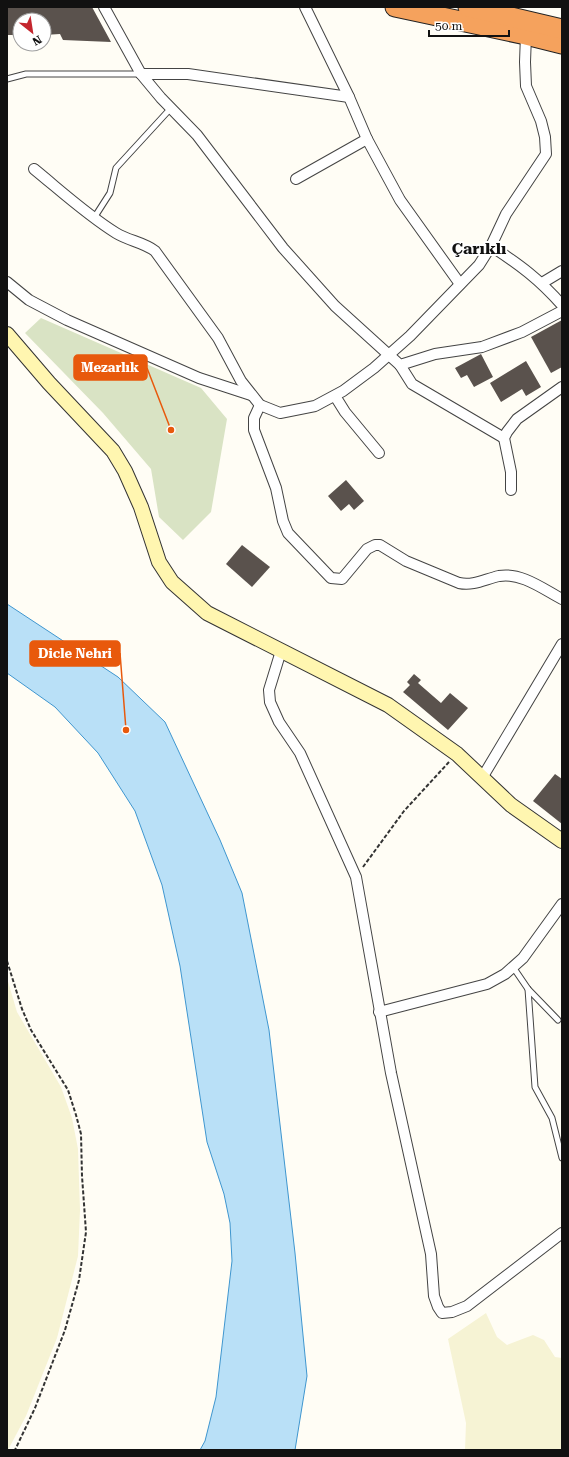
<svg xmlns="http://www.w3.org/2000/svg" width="569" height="1457" viewBox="0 0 569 1457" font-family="'Roboto Serif',serif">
<rect width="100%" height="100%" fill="#fffdf5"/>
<!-- farmland -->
<g fill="#f6f3d4">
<polygon points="7,978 17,1012 61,1087 72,1118 78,1149 80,1210 78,1256 57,1338 26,1416 8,1450"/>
<polygon points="486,1313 497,1337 507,1345 533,1335 544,1340 555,1357 562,1358 562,1450 465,1450 466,1423 448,1339"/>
</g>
<!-- cemetery -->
<polygon fill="#d9e3c4" points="41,318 201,388 227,419 211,512 183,540 159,517 151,469 103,413 25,333"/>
<!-- water -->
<polygon fill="#b9e0f7" stroke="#3f96cf" points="7,604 118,677 165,722 220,840 242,893 269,1030 295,1253 307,1376 295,1450 200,1450 205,1441 216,1397 232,1261 230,1223 224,1194 207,1142 180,966 162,885 135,811 98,753 55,707 7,673"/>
<!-- building -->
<g fill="#5a524d">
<polygon points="7,7 92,7 111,42 63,40 60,34 44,35 44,20 20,20 20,35 7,35"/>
<polygon points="562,320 562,367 551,373 531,337"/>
<polygon points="481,354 493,377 474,387 467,375 461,378 455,368"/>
<polygon points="526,361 541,387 526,396 522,389 501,402 490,383"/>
<polygon points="346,480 364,501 354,510 349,504 341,511 328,496"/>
<polygon points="242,545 270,567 252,587 226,564"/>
<polygon points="414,674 421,680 418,683 441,703 450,693 468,708 448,730 403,692 410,685 407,682"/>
<polygon points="555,774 562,779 562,824 533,801"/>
</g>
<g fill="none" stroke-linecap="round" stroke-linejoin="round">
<defs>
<g id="lane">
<polyline points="7,79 26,74 141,74"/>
<polyline points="94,218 110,193 116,168 171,108"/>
<polyline points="513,967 528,989 558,1020"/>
<polyline points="528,989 535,1087 552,1118 562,1158"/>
</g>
<g id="street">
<polyline points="104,7 141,74 161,98 197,135 283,248 335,306 400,365 435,354 482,347 522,332 562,311"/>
<polyline points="305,7 349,97 367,139 400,200 460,284"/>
<polyline points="141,74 188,74 349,97"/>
<path d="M 34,169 C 61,191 87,215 116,233 C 129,241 143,242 155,251 L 218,338 L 241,381 L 260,405 L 280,413 L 315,406 L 343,391 L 374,368 L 410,336 L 479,265 L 491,246 L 506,214 L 546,154 L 545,137 L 541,121 L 526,86 L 525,62 L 526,35"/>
<polyline points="296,179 367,139"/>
<path d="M 491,246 C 520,265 539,279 562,305"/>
<polyline points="7,282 29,300 67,320 199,378 251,395"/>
<polyline points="542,283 562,271"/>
<polyline points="400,365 412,384 504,438"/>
<polyline points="335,396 345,412 379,453"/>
<path d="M 260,405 L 254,418 L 254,430 L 276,488 L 283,521 L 288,533 L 331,578 L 342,579 L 367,549 L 375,545 L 380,545 L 406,561 L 459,583 C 474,586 485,579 499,576 C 521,572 543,589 562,599"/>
<polyline points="511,490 511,472 504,438 507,432 517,419 562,387"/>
<polyline points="281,651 269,690 270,702 279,722 300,753 356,877 391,1073 431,1254 434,1296 438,1307 442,1313 452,1312 467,1306 562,1233"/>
<polyline points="482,778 562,644"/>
<polyline points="379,1012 487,984 505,974 523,958 562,904"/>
</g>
<polyline id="secondary" points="7,334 49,383 113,451 125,471 141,507 159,562 172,582 207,613 388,705 457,754 511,805 562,841"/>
<g id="highway">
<polyline points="395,7 526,35 562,44"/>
<polyline points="468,7 562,29"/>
</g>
</defs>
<!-- lane casing -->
<use href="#lane" stroke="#444" stroke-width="7"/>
<!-- street casing -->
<use href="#street" stroke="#444" stroke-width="12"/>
<!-- secondary casing -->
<use href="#secondary" stroke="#333" stroke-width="16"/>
<!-- highway casing -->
<use href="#highway" stroke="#222" stroke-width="21"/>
<!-- path -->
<g stroke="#333" stroke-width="2" stroke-dasharray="4 2" stroke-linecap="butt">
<polyline points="363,867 404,811 449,762"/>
<polyline points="7,961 22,1009 31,1030 68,1090 76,1115 81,1134 82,1176 86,1232 79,1280 65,1330 35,1408 15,1450"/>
</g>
<!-- lane -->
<use href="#lane" stroke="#fff" stroke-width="5"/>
<!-- street -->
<use href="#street" stroke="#fff" stroke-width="10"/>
<!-- secondary -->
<use href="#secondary" stroke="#fff6b0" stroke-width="14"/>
<!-- highway -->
<use href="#highway" stroke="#f5a25d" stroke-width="19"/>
</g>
<g text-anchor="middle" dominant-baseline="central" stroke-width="4" stroke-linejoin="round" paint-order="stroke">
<!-- district labels -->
<g font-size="16" font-weight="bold" fill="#111" stroke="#fff">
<text x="479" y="248">Çarıklı</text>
</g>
</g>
<!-- callouts -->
<path fill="none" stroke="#e8590c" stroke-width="1.5" d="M171 430L147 368M126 730L120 653"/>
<g fill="#e8590c" stroke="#fff" stroke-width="1.5">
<circle cx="171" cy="430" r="4"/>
<circle cx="126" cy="730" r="4"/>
</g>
<g fill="#e8590c" stroke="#e8590c" stroke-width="1.5">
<rect x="74" y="355" width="73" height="25" rx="4"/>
<rect x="30" y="641" width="90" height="25" rx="4"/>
</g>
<g font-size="13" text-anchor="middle" font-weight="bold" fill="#fff">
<text x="110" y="372">Mezarlık</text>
<text x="75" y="658">Dicle Nehri</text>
</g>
<!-- border -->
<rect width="569" height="1457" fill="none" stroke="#111111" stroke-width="16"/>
<!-- north arrow -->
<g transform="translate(32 32) rotate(150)"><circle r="19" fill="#ffffff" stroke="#a0a0a0"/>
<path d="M0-3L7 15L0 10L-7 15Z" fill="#c4262e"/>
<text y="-6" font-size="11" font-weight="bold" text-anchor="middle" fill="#111111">N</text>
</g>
<!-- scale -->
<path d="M429 30v6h80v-6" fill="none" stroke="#111111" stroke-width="2"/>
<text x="435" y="30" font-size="12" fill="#111111" stroke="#ffffff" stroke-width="3" paint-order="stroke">50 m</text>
</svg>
